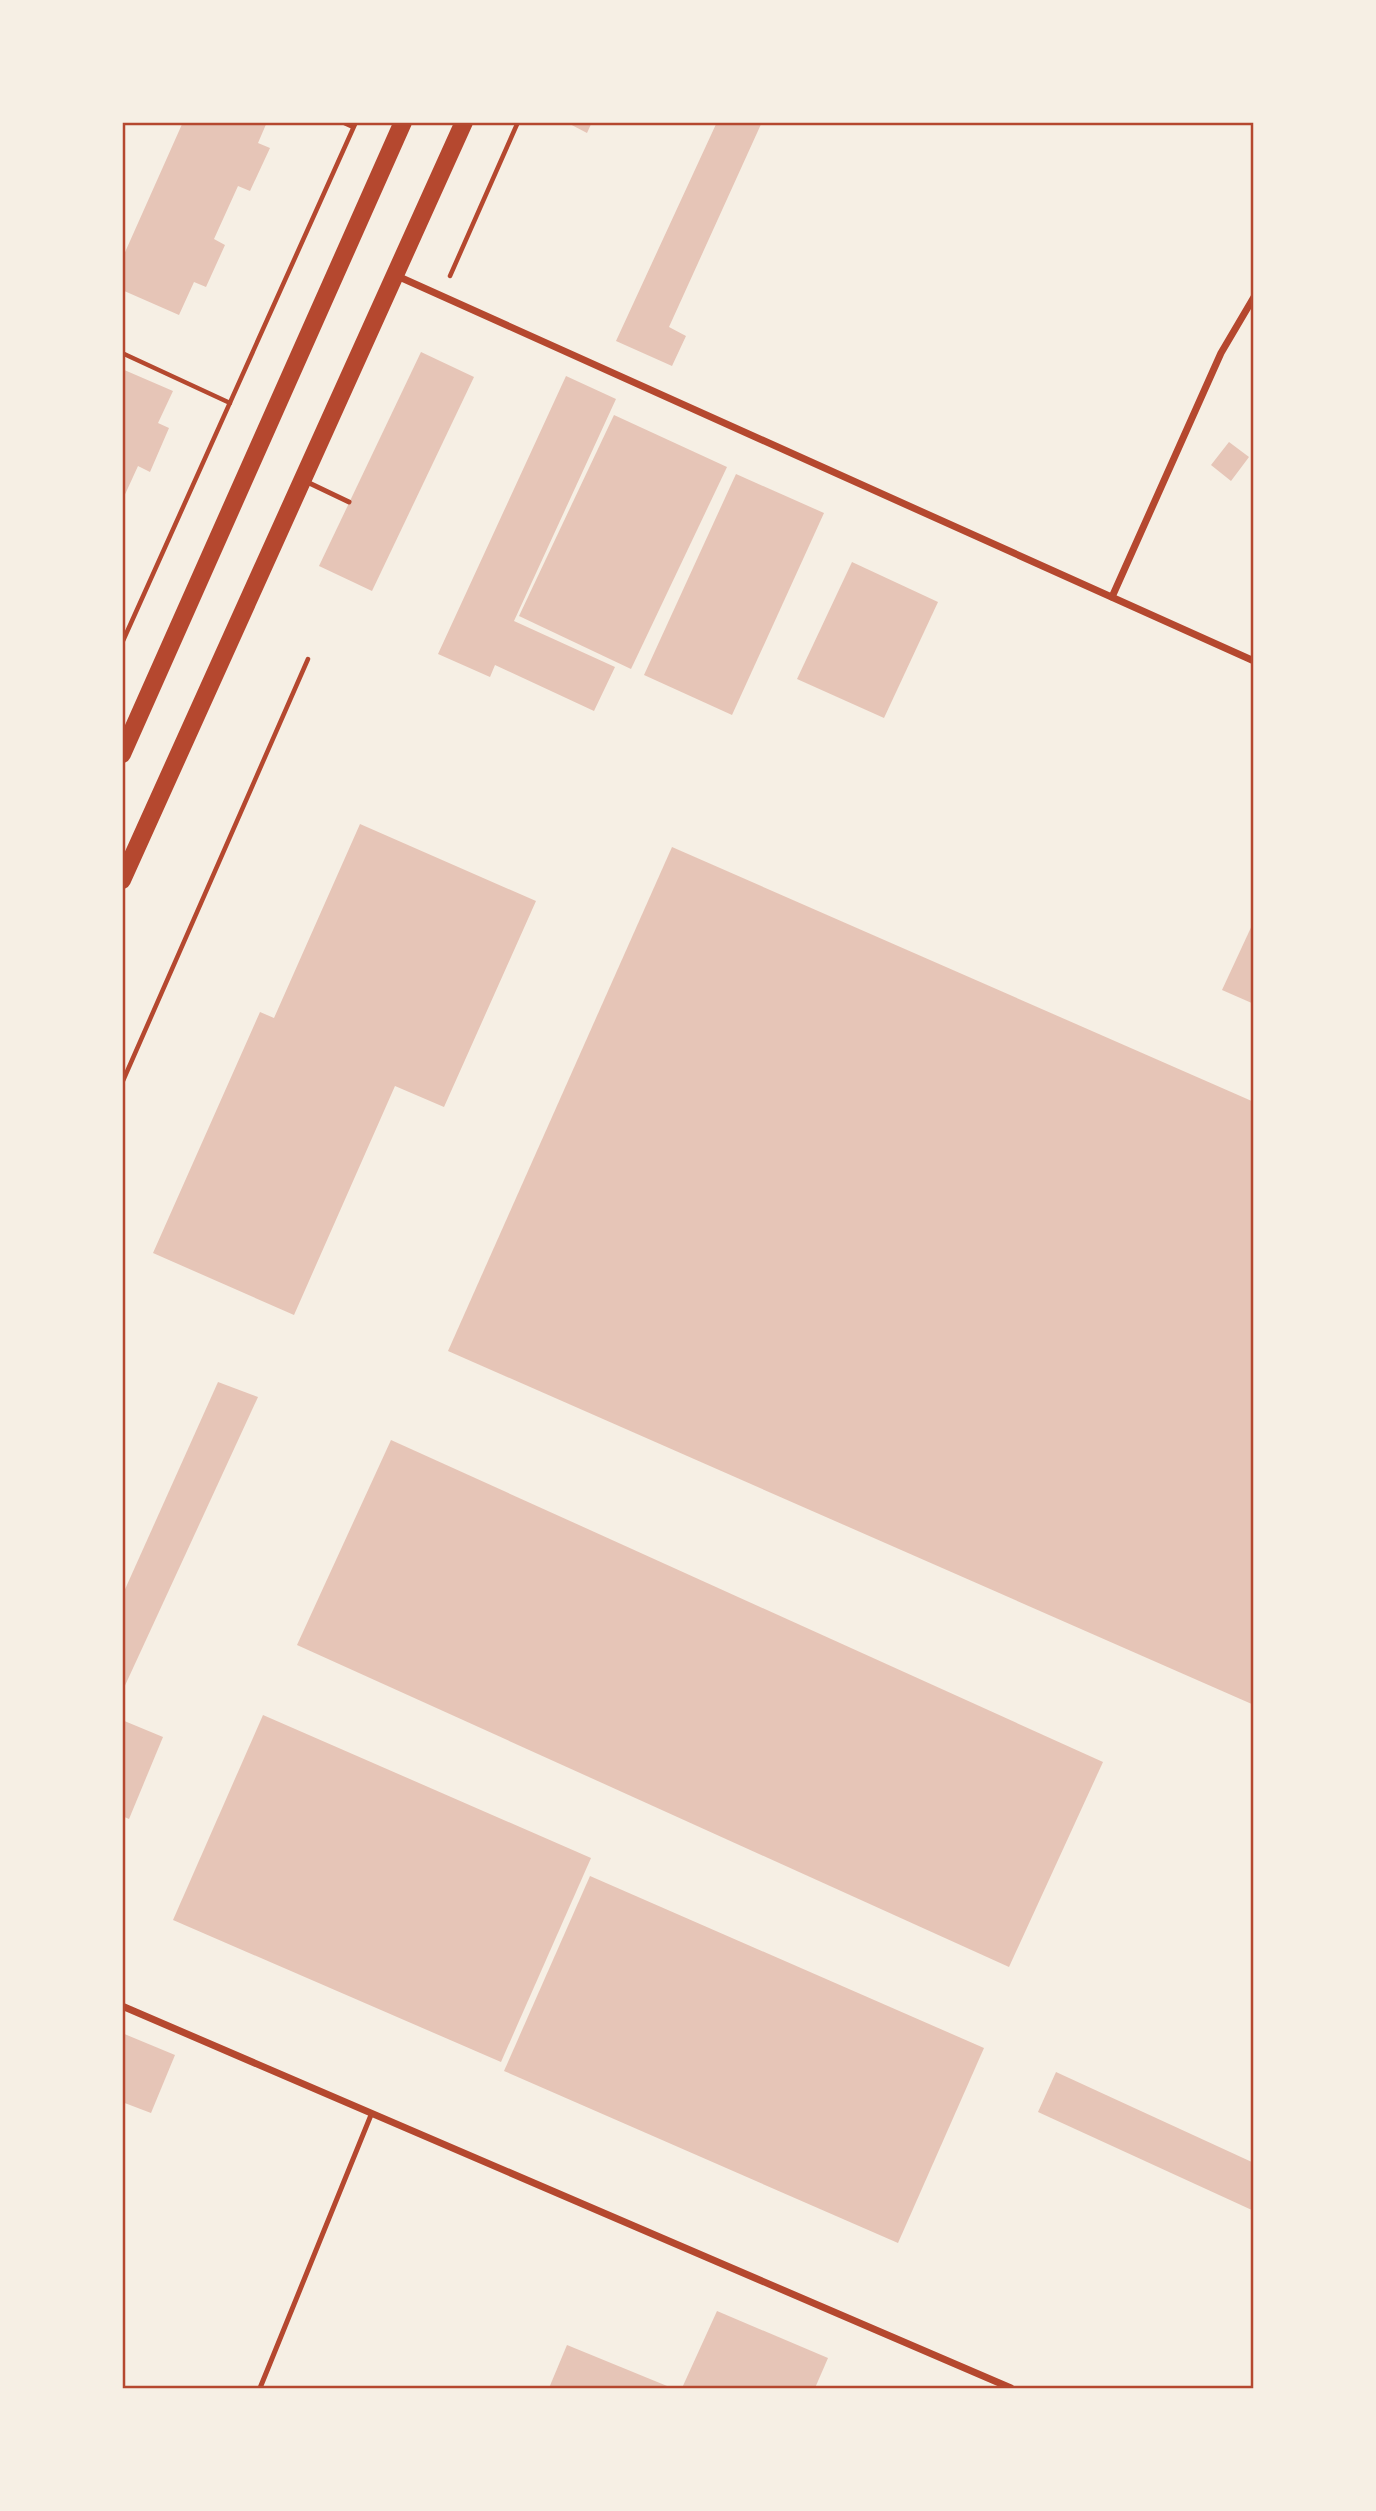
<svg xmlns="http://www.w3.org/2000/svg" width="1376" height="2511" viewBox="0 0 1376 2511" font-family="Rubik,sans-serif">
<rect width="100%" height="100%" fill="#f6efe4"/>
<!-- building -->
<g fill="#e6c5b7">
<polygon points="183,122 267,122 258,143 270,148 250,191 238,186 214,239 225,245 206,287 194,282 179,315 122,290 122,259"/>
<polygon points="566,122 592,122 587,133"/>
<polygon points="717,122 762,122 669,327 686,336 672,366 616,341"/>
<polygon points="421,352 474,377 372,591 319,566"/>
<polygon points="122,369 173,391 158,423 169,428 150,472 138,466 122,501"/>
<polygon points="566,376 616,399 514,621 615,667 594,711 495,665 490,677 438,654"/>
<polygon points="614,415 727,467 631,669 519,616"/>
<polygon points="1229,442 1249,457 1231,481 1211,465"/>
<polygon points="736,474 824,513 732,715 644,675"/>
<polygon points="852,562 938,602 884,718 797,679"/>
<polygon points="360,824 536,901 444,1107 395,1086 294,1315 153,1253 260,1012 274,1018"/>
<polygon points="672,847 1254,1102 1254,1705 448,1351"/>
<polygon points="1254,921 1254,1004 1222,990"/>
<polygon points="218,1382 258,1397 122,1692 122,1596"/>
<polygon points="391,1440 1103,1762 1009,1967 297,1645"/>
<polygon points="263,1715 591,1858 501,2062 173,1920"/>
<polygon points="122,1720 163,1737 129,1819 122,1816"/>
<polygon points="590,1876 984,2048 898,2243 504,2071"/>
<polygon points="122,2033 175,2055 151,2113 122,2102"/>
<polygon points="1056,2072 1254,2163 1254,2211 1038,2112"/>
<polygon points="717,2311 828,2358 815,2388 682,2388"/>
<polygon points="567,2345 672,2388 549,2388"/>
</g>
<g fill="none" stroke-linecap="round" stroke-linejoin="round">
<!-- path -->
<g stroke="#b5482f" stroke-width="4.5">
<polyline points="342,122 353,127"/>
<polyline points="450,276 518,122"/>
<polyline points="122,353 230,403"/>
<polyline points="122,643 356,122"/>
<polyline points="122,1083 308,659"/>
</g>
<!-- service -->
<g stroke="#b5482f" stroke-width="5">
<polyline points="305,481 349,502"/>
<polyline points="260,2388 371,2115"/>
</g>
<!-- minor -->
<g stroke="#b5482f" stroke-width="7">
<polyline points="395,275 1254,661"/>
<polyline points="1112,597 1221,353 1254,297"/>
<polyline points="122,2006 1011,2388"/>
</g>
<!-- primary -->
<g stroke="#b5482f" stroke-width="18">
<polyline points="122,754 403,122"/>
<polyline points="122,880 464,122"/>
</g>
</g>
<!-- border -->
<rect width="1376" height="2511" fill="none" stroke="#f6efe4" stroke-width="248"/>
<rect x="124" y="124" width="1128" height="2263" fill="none" stroke="#b5482f" stroke-width="2.5"/>
</svg>
